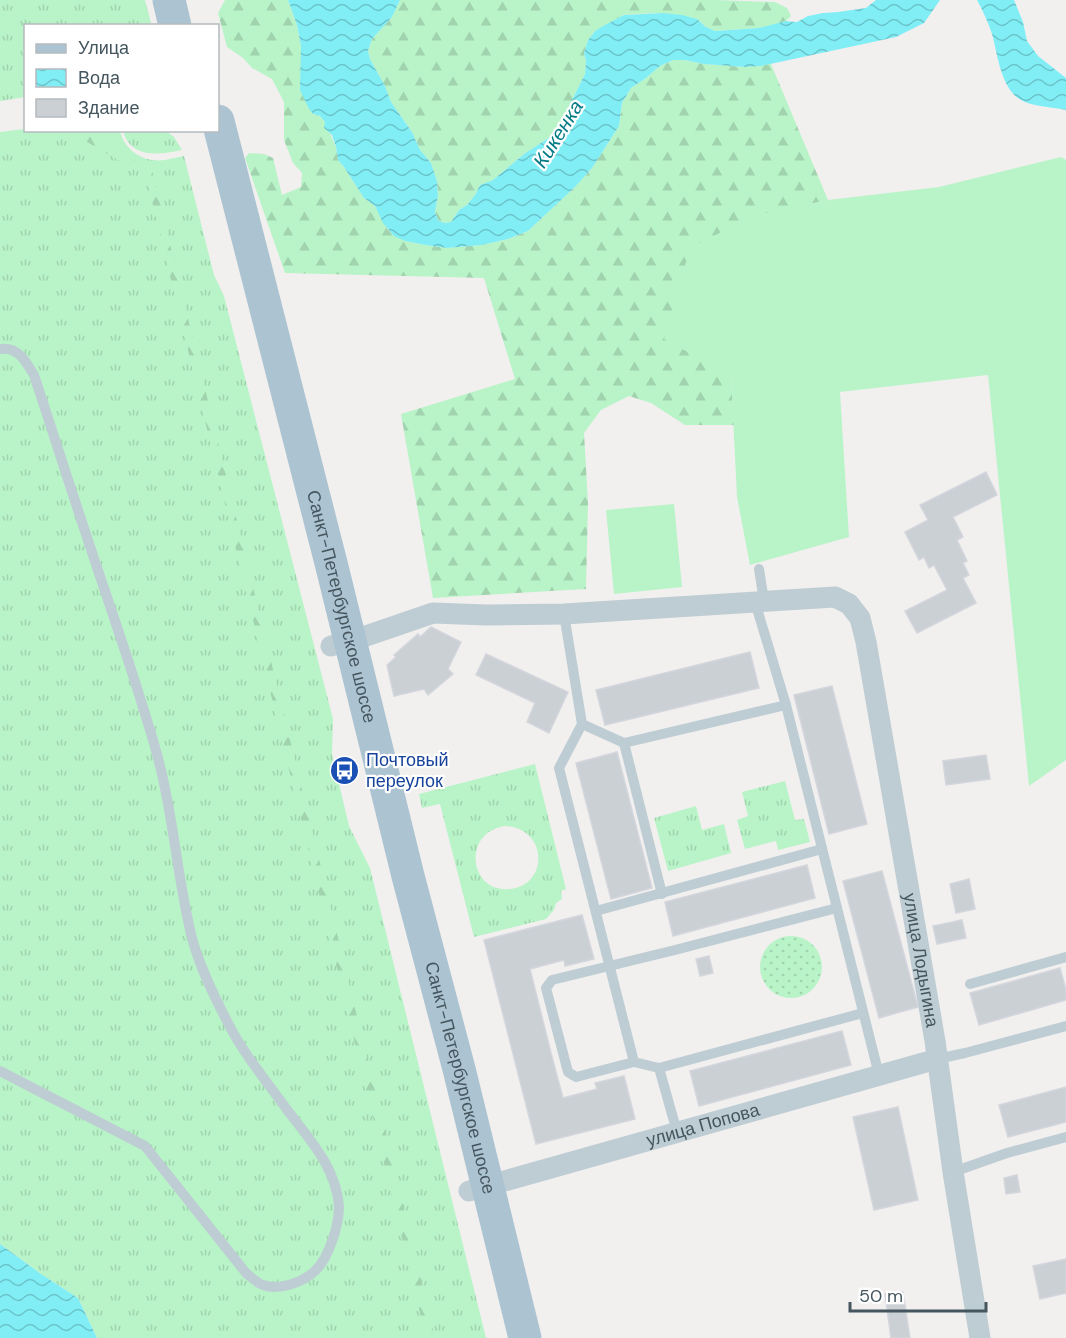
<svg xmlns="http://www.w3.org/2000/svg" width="1066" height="1338" viewBox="0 0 1066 1338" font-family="'DM Sans',sans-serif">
<defs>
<pattern id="grass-tufts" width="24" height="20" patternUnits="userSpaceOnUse" patternTransform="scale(1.5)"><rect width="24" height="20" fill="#b9f4c8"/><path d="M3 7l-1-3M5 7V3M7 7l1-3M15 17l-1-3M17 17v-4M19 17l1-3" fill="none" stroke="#a0d3ae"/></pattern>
<pattern id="forest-firs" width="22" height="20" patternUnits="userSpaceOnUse" patternTransform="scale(1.5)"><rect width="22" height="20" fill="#b9f4c8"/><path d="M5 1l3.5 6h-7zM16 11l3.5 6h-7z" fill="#a0d3ae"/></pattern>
<pattern id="park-dots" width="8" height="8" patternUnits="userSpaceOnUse" patternTransform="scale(1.5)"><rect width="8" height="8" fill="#b9f4c8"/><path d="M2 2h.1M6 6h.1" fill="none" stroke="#a0d3ae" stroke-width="1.8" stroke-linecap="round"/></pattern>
<pattern id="water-waves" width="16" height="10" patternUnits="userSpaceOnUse" patternTransform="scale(1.5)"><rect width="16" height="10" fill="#81eef6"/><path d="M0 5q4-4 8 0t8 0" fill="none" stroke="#6bc4ca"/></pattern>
</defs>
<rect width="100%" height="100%" fill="#f2efef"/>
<!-- grass -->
<g fill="url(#grass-tufts)" fill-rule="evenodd">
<polygon points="0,0 145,0 151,23 139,25 26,26 25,97 0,101"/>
<path d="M 25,129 L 26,130 L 120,131 C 125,151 144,163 165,160 C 171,159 178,157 184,156 L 214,275 L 224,296 L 333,719 L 332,754 L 349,826 L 370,868 L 486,1338 L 97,1338 L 78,1298 L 41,1274 L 0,1244 L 0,132 Z"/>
<path d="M 123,131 L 166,131 L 174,137 L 182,150 C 159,155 131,159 123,131 Z"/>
<path d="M 535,764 L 566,889 L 561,891 L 562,899 L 556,903 L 554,910 L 546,919 L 474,937 L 440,804 L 422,808 L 419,794 ZM 506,826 C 549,829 548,886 510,889 C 468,893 462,831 506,826 Z"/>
<polygon points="785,781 795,820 804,819 810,842 778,850 776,841 745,849 737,820 748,816 742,792"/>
<polygon points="696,806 702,830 724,824 731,853 668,871 654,818"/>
</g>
<!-- forest -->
<g fill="url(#forest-firs)">
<polygon points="225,0 288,0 297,25 301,46 301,62 313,114 320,116 325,122 336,147 338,160 344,167 364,198 375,206 388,230 405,241 425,245 447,248 482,245 508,239 528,231 575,187 592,168 619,126 622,103 631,88 646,78 660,66 673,60 684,60 704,64 745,67 771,64 828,200 753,217 731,376 734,425 685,425 651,403 629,396 601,410 584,433 588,503 586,589 433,598 401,414 515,379 484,278 285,273 245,158 249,153 264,154 273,158 282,195 301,187 302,173 293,163 284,140 284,102 272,79 252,68 243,58 227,47 218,13"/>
<polygon points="400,0 715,0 775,2 787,8 791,16 786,21 776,25 759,28 715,31 706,27 697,19 663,13 636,14 624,15 595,31 588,40 584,53 586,61 585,74 562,120 550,137 524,154 493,180 480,185 475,195 467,205 459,210 451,222 444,223 438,220 435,212 438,196 437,181 431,163 420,150 412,132 391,102 385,86 370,59 368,51 372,39 392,17"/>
<polygon points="68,131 84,131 152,170 435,1338 426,1338 146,176"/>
</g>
<!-- park -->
<circle fill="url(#park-dots)" cx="791" cy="967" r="31"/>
<!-- garden -->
<g fill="#b9f4c8">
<polygon points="1061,157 1066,160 1066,760 1029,786 988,375 840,392 849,537 750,565 737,497 731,376 664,339 690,248 753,216 828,200 939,187"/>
<polygon points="674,504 682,587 614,594 606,510"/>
</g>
<!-- water -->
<g fill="url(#water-waves)">
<polygon points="288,0 400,0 392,17 372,39 368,51 370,59 385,86 391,102 412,132 420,150 431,163 437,181 438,196 435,212 438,220 444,223 451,222 459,210 467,205 475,195 480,185 493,180 524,154 550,137 562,120 585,74 586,61 584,53 588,40 595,31 603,26 624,15 663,13 682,15 697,19 706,27 715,31 759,28 786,21 797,22 808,16 823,13 838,12 866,8 876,0 940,0 924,23 896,37 761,66 745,67 704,64 684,60 673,60 660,66 646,78 631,88 622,103 619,126 592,168 575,187 528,231 508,239 482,245 447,248 425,245 405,241 394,236 383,223 375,206 364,198 344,167 338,160 336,147 332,135 324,128 325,122 320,116 313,114 309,109 300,90 301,46 297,25"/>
<path d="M 977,0 L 1014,0 L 1023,22 L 1027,41 L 1038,56 L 1066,78 L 1066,110 C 1053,107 1038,107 1025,102 C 1001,93 998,55 992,34 C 988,22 983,11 977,0 Z"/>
<polygon points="0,1244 41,1274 78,1298 97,1338 0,1338"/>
</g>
<!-- building -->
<g fill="#cbd0d5" stroke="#d3d6dc" stroke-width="1.5">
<polygon points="986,472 997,495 953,517 963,537 957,540 967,561 963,563 969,575 963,578 976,603 917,633 905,611 947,590 934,565 929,568 924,557 919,560 905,532 928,520 920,505"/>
<polygon points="431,627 461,642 448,669 453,674 428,695 424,689 394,696 387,665 396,657 394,655 418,634 420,637"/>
<polygon points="750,652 759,688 605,725 596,690"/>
<polygon points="486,654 568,692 549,733 527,722 535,703 476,675"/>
<polygon points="832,686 867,824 829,834 794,695"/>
<polygon points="617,752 652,888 611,899 576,763"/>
<polygon points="986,755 990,779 946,785 943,761"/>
<polygon points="807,865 815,898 673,936 665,902"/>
<polygon points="882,871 918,1007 879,1018 843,881"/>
<polygon points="969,879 975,909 956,913 950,884"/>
<polygon points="582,915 594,959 565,966 564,960 530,969 551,1053 563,1098 597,1089 595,1083 624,1076 635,1119 536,1144 484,940"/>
<polygon points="962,920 966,938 937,944 933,926"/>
<polygon points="709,956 713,973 700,976 696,959"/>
<polygon points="1060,968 1066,990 1066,1000 979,1025 970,993"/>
<polygon points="842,1031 851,1065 699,1106 690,1071"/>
<polygon points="1066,1087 1066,1122 1008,1137 999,1105"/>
<polygon points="898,1107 918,1200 874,1210 853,1117"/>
<polygon points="1017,1175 1020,1192 1006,1194 1004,1178"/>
<polygon points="1066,1259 1066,1293 1040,1299 1033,1266"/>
<polygon points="903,1292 910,1338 891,1338 885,1294"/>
</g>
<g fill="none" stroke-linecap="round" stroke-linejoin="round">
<!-- lane -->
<g stroke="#becdd3" stroke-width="10">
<path d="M 0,349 C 18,346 26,362 34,375 C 58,448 81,521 106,594 C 124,648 143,703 158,758 C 174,817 177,879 192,938 C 200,968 215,998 229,1025 C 245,1056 268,1083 288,1111 C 310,1140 337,1169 339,1207 C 339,1225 329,1257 316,1270 C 304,1282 279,1291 263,1285 C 257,1283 251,1277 246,1273 L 145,1146 L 0,1071"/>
<polyline points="759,569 764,601"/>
<polyline points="755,602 786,705 879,1075"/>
<polyline points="564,614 582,724 559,768 634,1062 659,1068 863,1013"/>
<polyline points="582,724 624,743 786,705"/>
<polyline points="624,743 662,894"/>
<polyline points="596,911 822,849"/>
<polyline points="970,984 1066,957"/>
<polyline points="937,1059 965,1053 1066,1026"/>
<polyline points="634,1062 576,1077 568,1072 546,988 552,980 675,950 837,908"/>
<polyline points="659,1068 677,1132"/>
<polyline points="953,1172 1007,1153 1066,1137"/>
</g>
<!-- street -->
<g stroke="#becdd3" stroke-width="21">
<path id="s1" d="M 331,646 L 366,636 L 433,613 L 486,615 L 564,614 L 835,597 L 849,604 L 860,618 L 866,642 L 935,1041 L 953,1172 L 980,1338"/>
<path id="s2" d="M 469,1191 L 937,1059"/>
</g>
<!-- primary -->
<g stroke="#acc4d1" stroke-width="33">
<polyline points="169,0 175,26"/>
<path id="s3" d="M 218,121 L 332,567 L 408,876 L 459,1069 L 525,1338"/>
</g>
</g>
<!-- icons -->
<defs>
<symbol id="bus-disc" viewBox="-11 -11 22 22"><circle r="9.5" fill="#1a4fb4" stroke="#fff"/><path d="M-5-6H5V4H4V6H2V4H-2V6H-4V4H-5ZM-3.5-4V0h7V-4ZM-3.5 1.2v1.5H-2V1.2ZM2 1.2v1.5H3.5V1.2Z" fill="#fff"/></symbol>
</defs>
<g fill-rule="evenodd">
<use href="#bus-disc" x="328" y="754" width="33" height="33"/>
</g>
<g text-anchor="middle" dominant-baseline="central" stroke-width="4.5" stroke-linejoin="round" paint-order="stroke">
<!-- street labels -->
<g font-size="18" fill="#45565f" stroke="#fff">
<text stroke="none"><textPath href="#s3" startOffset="501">Санкт-Петербургское шоссе</textPath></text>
<text stroke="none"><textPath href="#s1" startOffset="891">улица Лодыгина</textPath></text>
<text stroke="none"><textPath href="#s3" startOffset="987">Санкт-Петербургское шоссе</textPath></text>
<text stroke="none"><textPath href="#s2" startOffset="243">улица Попова</textPath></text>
</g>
<!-- transit labels -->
<g font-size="18" fill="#164399" stroke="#fff" text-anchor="start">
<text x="366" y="760">Почтовый<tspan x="366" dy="21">переулок</tspan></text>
</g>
<!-- water labels -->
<g font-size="20" font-style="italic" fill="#057c85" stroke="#fff">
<text transform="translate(558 134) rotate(-58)">Кикенка</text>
</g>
</g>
<!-- legend -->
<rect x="24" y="24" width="195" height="108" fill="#ffffff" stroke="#b5bbbf" stroke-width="1.5"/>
<rect x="36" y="44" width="30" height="9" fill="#acc4d1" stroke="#b5bbbf" stroke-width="1.5"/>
<text x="78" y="54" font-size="18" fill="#45565f">Улица</text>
<rect x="36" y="69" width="30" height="18" fill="url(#water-waves)" stroke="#b5bbbf" stroke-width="1.5"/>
<text x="78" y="84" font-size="18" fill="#45565f">Вода</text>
<rect x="36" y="99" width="30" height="18" fill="#cbd0d5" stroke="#b5bbbf" stroke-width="1.5"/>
<text x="78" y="114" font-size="18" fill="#45565f">Здание</text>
<!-- scale -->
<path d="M850 1302v9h136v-9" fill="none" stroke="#45565f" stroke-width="3"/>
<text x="859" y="1302" font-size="18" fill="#45565f" stroke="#ffffff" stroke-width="4.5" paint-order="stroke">50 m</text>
</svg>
